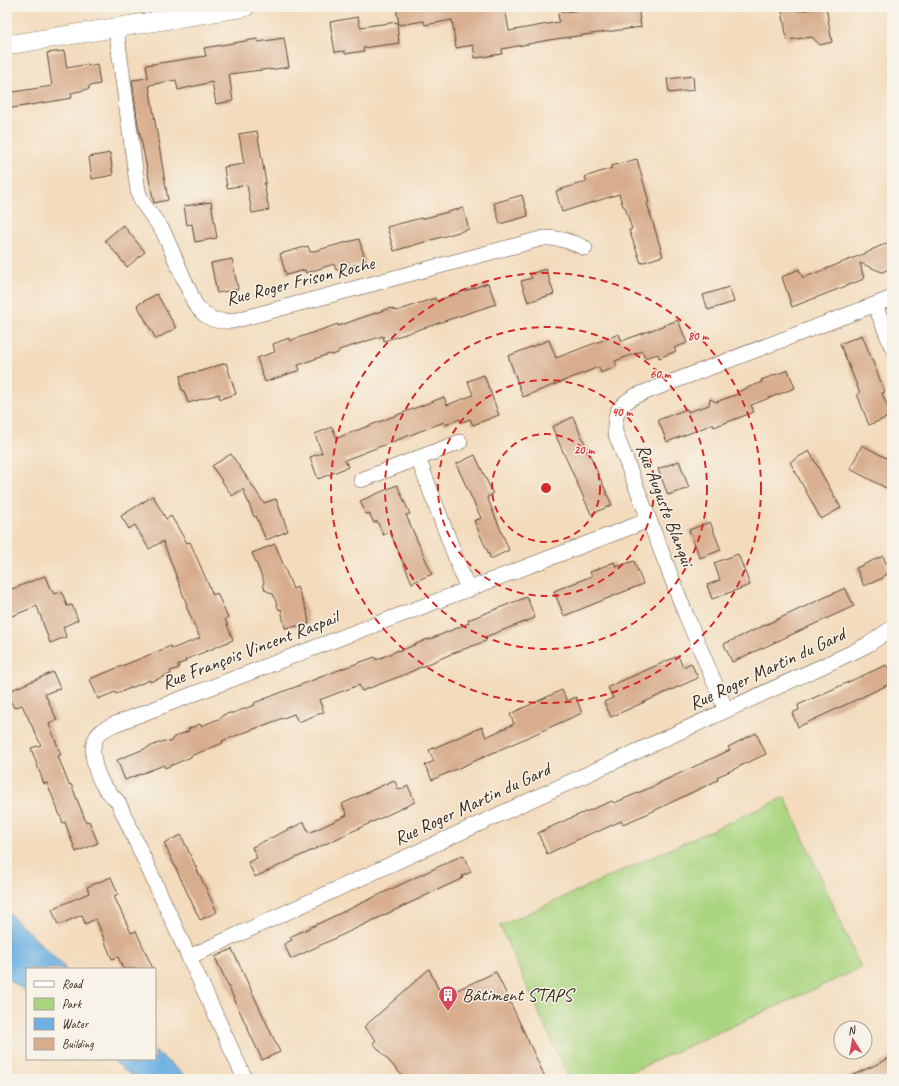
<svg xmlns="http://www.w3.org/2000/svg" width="899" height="1086" viewBox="0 0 899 1086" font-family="Caveat,sans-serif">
<rect width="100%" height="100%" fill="#f7f3e8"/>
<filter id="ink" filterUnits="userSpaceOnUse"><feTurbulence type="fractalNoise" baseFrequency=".025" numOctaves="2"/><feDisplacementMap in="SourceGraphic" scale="8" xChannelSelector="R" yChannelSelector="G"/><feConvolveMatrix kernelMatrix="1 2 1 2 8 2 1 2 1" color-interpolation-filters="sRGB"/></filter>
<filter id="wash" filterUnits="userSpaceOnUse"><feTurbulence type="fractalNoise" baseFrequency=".012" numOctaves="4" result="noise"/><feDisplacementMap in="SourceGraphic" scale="16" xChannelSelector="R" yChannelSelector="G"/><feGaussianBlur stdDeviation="0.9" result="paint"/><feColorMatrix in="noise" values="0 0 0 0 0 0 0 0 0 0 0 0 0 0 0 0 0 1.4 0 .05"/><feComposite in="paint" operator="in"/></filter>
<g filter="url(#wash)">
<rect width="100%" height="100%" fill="#f3dbbc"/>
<!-- green -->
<polygon fill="#aad580" stroke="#72804f" points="785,797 861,968 615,1079 569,1079 500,926"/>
<!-- water -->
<g fill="#6db0e2" stroke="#546d80">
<polygon points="7,911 66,969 27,969 27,993 7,978"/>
<polygon points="155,1051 189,1079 136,1079 111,1059 155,1059"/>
</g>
<g id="blocks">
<!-- building -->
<g fill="#d8ad8d">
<polygon points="396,7 505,7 509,31 559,22 558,13 603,7 638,7 641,27 549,40 502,49 502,54 475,58 473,45 456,48 452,20 425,25 424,21 399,25"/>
<polygon points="797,7 798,11 826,7 832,42 820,45 812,37 787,40 782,10"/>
<polygon points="358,17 360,27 397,22 399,43 363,48 364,51 345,54 345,51 335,52 330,22"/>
<polygon points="284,38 289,67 270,70 270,69 229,74 233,101 216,104 212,82 178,90 176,80 149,85 168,200 154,203 138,125 132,80 148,78 146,65 206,56 204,48 257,39 258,42"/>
<polygon points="64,51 67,68 88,64 89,66 97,64 100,84 89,86 89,89 71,93 72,98 7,109 7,93 52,86 47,53"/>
<polygon points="693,76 694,90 669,93 667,79"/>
<polygon points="257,131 266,183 264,183 269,210 252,213 247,185 227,188 224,167 244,164 239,134"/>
<polygon points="110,153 113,175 92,179 89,157"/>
<polygon points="637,159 649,202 647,203 663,256 641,263 629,230 632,229 625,207 623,206 619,194 562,212 556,191 587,181 585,177 612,168 611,166"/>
<polygon points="522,195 528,216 500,224 494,203"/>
<polygon points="211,202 217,238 195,242 192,224 187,225 184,206"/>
<polygon points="463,208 469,229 394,251 387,227 421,218 421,219"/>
<polygon points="123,225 145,252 127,267 105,240"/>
<polygon points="359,239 366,262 336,270 334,264 306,273 305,270 286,275 280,254 308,246 310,252"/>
<polygon points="892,241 892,267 889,269 882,272 860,263 864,279 792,307 782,277 799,269 803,278 871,251 871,250"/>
<polygon points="232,259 238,289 217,293 211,263"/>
<polygon points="546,269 554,294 528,302 521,281 532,278 530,274"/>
<polygon points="488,283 496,304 384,341 383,336 339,350 338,353 332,355 329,354 298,365 300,370 265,382 257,358 275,352 273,344 289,338 289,341 338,324 338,326 390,308 397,311 435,298 436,301"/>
<polygon points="729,287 734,302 708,310 703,295"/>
<polygon points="157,294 176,328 156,339 137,305"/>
<polygon points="678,320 687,343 674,348 676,351 659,358 658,354 645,358 642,351 615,361 617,366 601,373 599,367 523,397 508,356 549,340 556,358 619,334 622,341"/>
<polygon points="862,335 885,392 882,393 891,416 869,425 857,394 860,393 840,344"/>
<polygon points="226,363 236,394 220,399 219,394 188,403 184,391 182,390 180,384 181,381 180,376 195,372 195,373"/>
<polygon points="788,370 795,388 751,405 754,412 714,427 713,424 667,442 658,420 687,409 688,412 709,405 710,399 716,402 738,394 737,392 762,382 761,380"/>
<polygon points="484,375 499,415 473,425 470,419 462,422 460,419 445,425 444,422 345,460 348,467 318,479 310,457 322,453 315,434 332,427 337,438 444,397 447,405 473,395 468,381"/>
<polygon points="573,417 612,505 591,514 552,427"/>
<polygon points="862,445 892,461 892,491 850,469"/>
<polygon points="809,451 841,508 821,519 790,462"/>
<polygon points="231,454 264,503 276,499 288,531 266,540 256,516 254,517 243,489 232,496 212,466"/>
<polygon points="475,455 493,494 487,497 509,550 491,559 474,521 481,518 456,464"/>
<polygon points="679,461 689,488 668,495 658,469"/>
<polygon points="397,485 410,514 406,515 432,574 412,583 390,532 383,535 377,521 374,523 369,513 366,514 360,501"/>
<polygon points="153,496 166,519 171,516 187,543 190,542 213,595 217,593 228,618 225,619 233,640 185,660 186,661 178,665 179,668 170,671 171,674 150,682 150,680 116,694 115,692 98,699 90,679 171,646 172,649 200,638 186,606 187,605 163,541 149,549 135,525 129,529 121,516"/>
<polygon points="710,522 721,550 700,558 689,530"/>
<polygon points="275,544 293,589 297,587 307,611 309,624 285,628 281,609 279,610 273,594 265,590 263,584 264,582 252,553"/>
<polygon points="738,554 750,585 712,599 707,585 720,580 714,563"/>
<polygon points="883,556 890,573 883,576 883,578 864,586 856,568"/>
<polygon points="634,561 643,584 564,616 554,591 592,576 590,572 614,562 616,567"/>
<polygon points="45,576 50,589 51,589 54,594 62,592 67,606 72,605 78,620 63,627 66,637 50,643 37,606 7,618 7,591"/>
<polygon points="845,588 854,606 732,662 724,644"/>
<polygon points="527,597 535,618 485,637 486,641 451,654 401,676 362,691 359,685 319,700 324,712 298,722 294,714 222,741 223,743 191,756 191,757 165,768 164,765 125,780 117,760 164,741 170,742 174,737 189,731 188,729 200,724 201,726 221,718 223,715 230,713 233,713 255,705 254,703 344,668 375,657 376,660 399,650 400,651 428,639 428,640 469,623 468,620"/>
<polygon points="678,656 683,667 691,663 698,678 611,717 604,702 613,698 608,687"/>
<polygon points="886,665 888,668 892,666 892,683 798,727 792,713 799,710 798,705"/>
<polygon points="53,672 60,688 45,694 57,720 49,724 61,755 58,756 69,785 71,784 86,822 89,821 98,843 76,852 65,822 63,823 47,783 44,784 31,748 41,745 22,705 14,708 7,694 7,692"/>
<polygon points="562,690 567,701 576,697 582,713 432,780 425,765 434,761 429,750 482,727 486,737 514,724 510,714"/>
<polygon points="756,733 766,754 717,777 718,780 647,814 623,824 621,821 597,832 596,831 547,854 538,833 566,820 612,801 614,803 659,784 659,783 730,750 728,747"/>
<polygon points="394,780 399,790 408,786 415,802 255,877 248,862 257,858 252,847 304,822 309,833 339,819 347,815 342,804"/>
<polygon points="181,835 217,912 200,920 164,843"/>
<polygon points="463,855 471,872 462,876 463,878 291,959 284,944 292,940 290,937"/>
<polygon points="111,877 118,894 114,896 131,933 136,931 153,969 123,969 118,957 112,959 96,919 85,924 82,915 58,925 52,909 89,893 87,887"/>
<polygon points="232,949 280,1052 262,1060 215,957"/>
<polygon points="429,969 442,997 496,972 546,1079 405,1079 373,1043 376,1040 364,1027"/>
<polygon points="892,1057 892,1079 844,1079 871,1067"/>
</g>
</g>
</g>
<g filter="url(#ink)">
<use href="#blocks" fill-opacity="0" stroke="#574536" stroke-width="1"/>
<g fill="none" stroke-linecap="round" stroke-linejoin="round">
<defs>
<g id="minor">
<path d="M 116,28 L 138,191 L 142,202 L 163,231 L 195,304 C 206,319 214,322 233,321 L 544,238 C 559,237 571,241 585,248"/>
<polyline points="875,305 892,347"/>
<polyline points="418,458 468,590"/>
<polyline points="361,480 460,442"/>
<path d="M 726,710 L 686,615 L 615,432 C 614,413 618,406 635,396 L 892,298"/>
<path d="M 189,957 L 118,802 C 113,796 107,791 103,785 C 96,773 88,750 97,736 C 101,730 108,727 115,724 L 649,520"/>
<polyline points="245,1079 189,957 851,653 869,644 892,628"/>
</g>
<polyline id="tertiary" points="7,45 245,7"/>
</defs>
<!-- minor casing -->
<use href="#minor" stroke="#574536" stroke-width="16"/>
<!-- tertiary casing -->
<use href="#tertiary" stroke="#574536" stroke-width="20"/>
<!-- minor -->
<use href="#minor" stroke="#fff" stroke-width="15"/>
<!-- tertiary -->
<use href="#tertiary" stroke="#fff" stroke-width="19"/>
</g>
</g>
<!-- distance rings -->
<g fill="none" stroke="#d62828" stroke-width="2" stroke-dasharray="7 5">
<circle cx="546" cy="488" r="54"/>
<circle cx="546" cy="488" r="108"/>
<circle cx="546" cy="488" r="161"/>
<circle cx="546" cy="488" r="215"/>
</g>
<!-- icons -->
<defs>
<symbol id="building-pin" viewBox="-11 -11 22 30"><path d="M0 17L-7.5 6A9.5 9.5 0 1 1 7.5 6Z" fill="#d1495b" stroke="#f7f3e8"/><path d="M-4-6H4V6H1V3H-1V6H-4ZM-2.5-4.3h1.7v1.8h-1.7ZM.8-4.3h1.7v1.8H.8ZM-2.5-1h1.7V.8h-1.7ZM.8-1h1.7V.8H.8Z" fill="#fff"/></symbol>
</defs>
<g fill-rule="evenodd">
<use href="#building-pin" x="437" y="984" width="22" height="30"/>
</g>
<g text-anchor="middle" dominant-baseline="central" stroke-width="3" stroke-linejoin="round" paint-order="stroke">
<!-- street labels -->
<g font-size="19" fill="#3b2a1e" stroke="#f7f3e8">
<text transform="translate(300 281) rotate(-14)">Rue Roger Frison Roche</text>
<text transform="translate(665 505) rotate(69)">Rue Auguste Blanqui</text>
<text transform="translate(250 650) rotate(-21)">Rue François Vincent Raspail</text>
<text transform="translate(767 669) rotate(-25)">Rue Roger Martin du Gard</text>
<text transform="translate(472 804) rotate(-25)">Rue Roger Martin du Gard</text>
</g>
<!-- poi labels -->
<g font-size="19" fill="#3b2a1e" stroke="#f7f3e8" text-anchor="start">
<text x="462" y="995">Bâtiment STAPS</text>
</g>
</g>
<circle cx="546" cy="488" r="6" fill="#d62828" stroke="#f7f3e8" stroke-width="2"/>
<g font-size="12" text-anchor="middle" font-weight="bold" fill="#d62828" stroke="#f7f3e8" stroke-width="3" stroke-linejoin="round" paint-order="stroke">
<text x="698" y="340">80 m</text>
<text x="660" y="378">60 m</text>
<text x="622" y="416">40 m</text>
<text x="584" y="454">20 m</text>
</g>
<!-- margin -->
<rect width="899" height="1086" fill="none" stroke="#f7f3e8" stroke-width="24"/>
<!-- legend -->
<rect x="26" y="968" width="130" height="92" fill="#f7f3e8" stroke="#aca397"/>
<rect x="34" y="981" width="20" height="6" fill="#ffffff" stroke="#aca397"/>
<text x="62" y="988" font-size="12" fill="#3b2a1e">Road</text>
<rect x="34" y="998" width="20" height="12" fill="#aad580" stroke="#aca397"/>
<text x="62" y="1008" font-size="12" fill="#3b2a1e">Park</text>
<rect x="34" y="1018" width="20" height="12" fill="#6db0e2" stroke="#aca397"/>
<text x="62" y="1028" font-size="12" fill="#3b2a1e">Water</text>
<rect x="34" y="1038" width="20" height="12" fill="#d8ad8d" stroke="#aca397"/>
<text x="62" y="1048" font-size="12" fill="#3b2a1e">Building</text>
<!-- north arrow -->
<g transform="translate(853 1040) rotate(349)"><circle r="19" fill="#f7f3e8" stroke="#aca397"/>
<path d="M0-3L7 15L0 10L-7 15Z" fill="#d1495b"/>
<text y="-6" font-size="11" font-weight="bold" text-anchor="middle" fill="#3b2a1e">N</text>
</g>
</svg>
